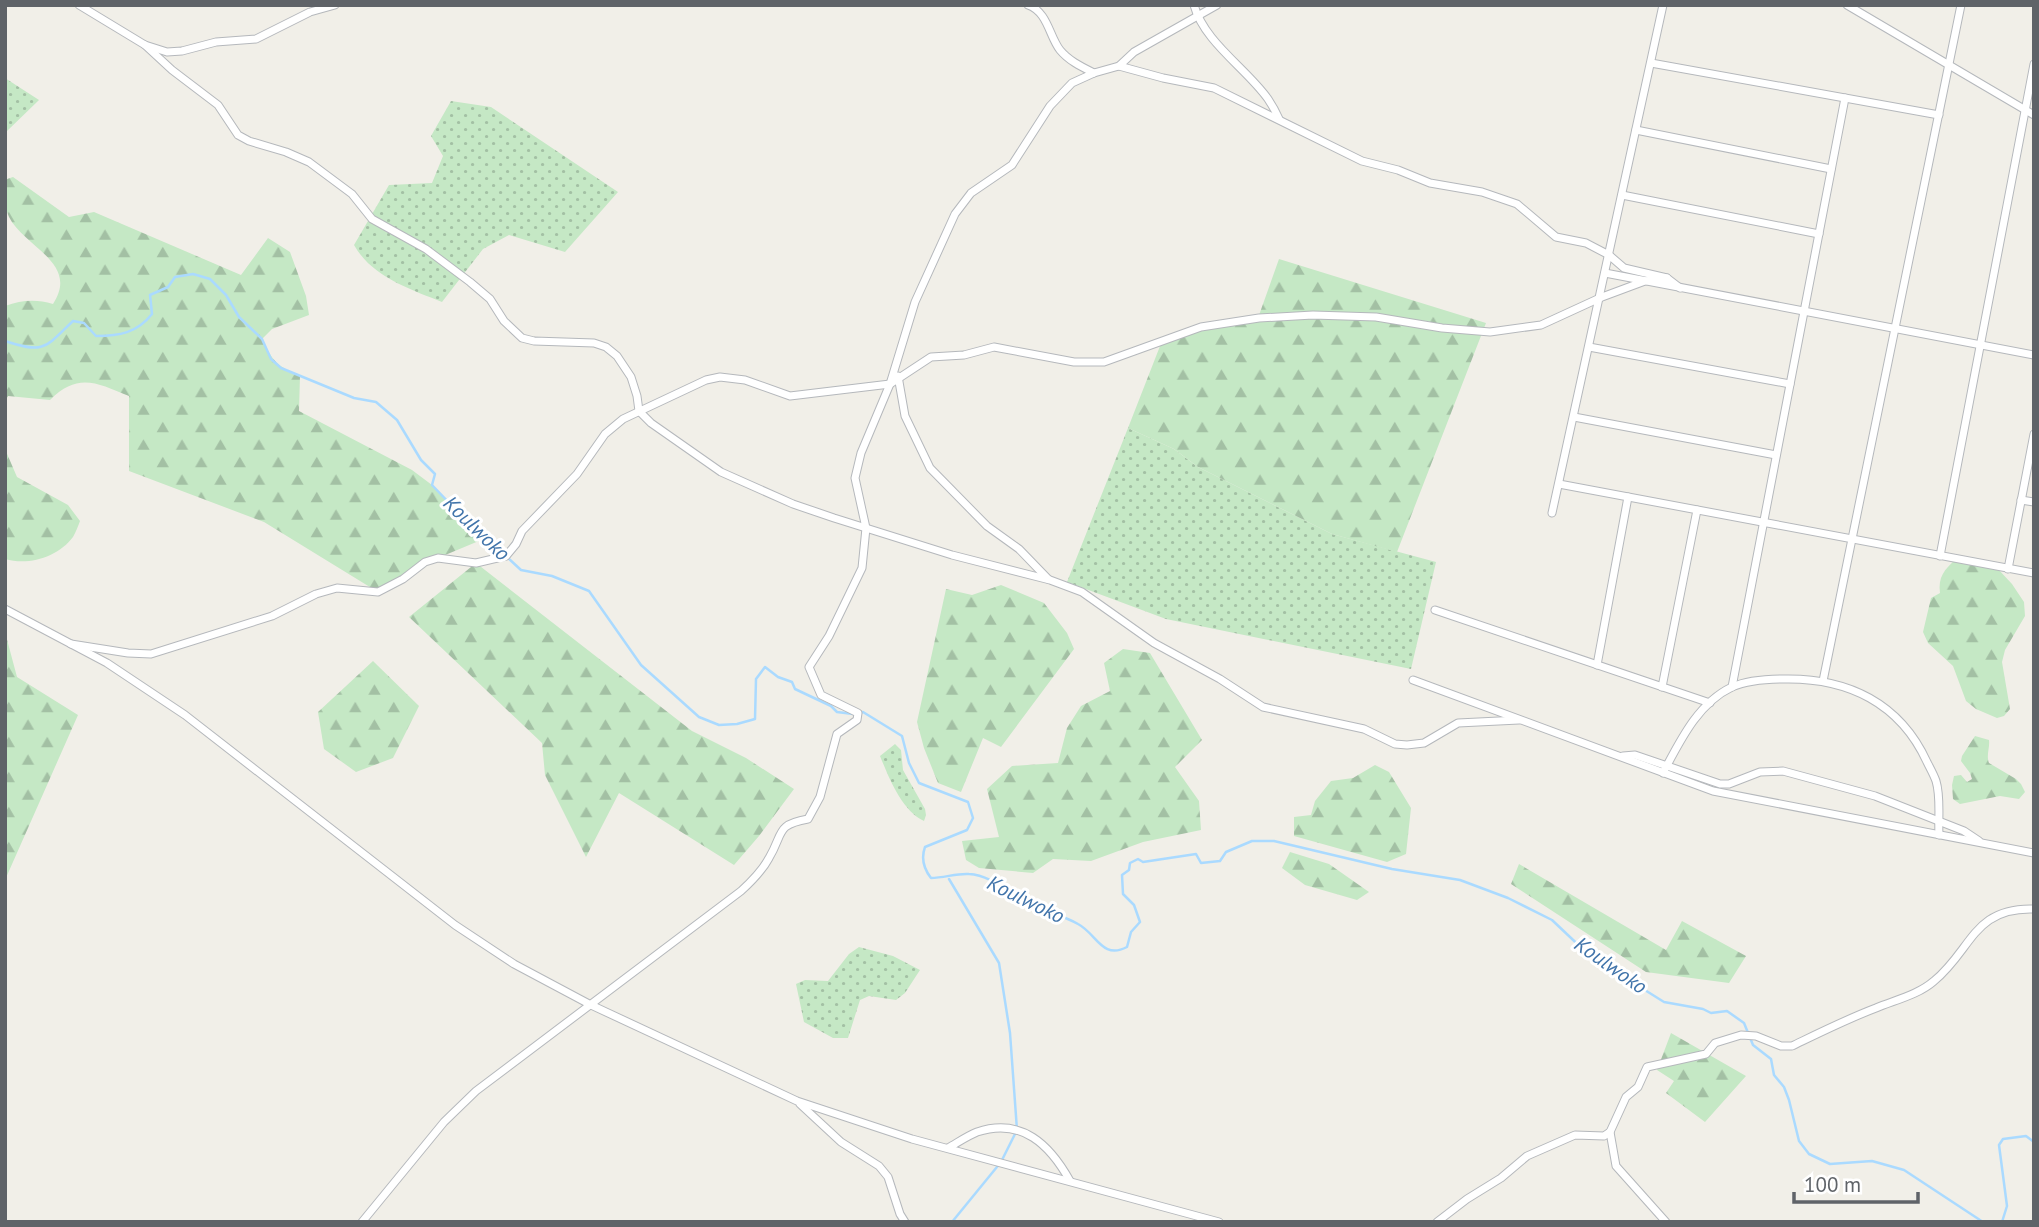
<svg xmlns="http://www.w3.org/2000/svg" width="2039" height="1227" viewBox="0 0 2039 1227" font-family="'PT Sans',sans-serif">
<defs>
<pattern id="grass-dots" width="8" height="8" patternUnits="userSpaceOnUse" patternTransform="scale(1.75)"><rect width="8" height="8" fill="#c5e8c5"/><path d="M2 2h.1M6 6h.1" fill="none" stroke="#a3c0a4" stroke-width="1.8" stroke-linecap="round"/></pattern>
<pattern id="forest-firs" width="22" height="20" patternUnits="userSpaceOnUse" patternTransform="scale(1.75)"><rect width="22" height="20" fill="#c5e8c5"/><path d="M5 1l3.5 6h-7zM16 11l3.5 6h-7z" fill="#a3c0a4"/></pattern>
</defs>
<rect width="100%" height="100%" fill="#f1efe8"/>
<!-- grass -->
<g fill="url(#grass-dots)">
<polygon points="5,78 39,100 5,133"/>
<path d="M 451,101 L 491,107 L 618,192 L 565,252 L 509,235 L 483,249 L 442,302 C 410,289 372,277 354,245 L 389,185 L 432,183 L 443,156 L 431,136 Z"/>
<polygon points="1128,428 1174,449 1198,467 1332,534 1436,562 1411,669 1166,619 1067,582"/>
<path d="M 895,744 L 901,750 L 903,770 L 925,809 L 926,815 L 924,821 C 902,811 889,778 880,756 Z"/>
<polygon points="859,947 893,956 920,970 905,993 896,1000 869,996 860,1000 848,1038 833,1038 804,1022 796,984 805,980 828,981 849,954"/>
</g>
<!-- forest -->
<g fill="url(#forest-firs)">
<path d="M 13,177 L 69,217 L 94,212 L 241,275 L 268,238 L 290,252 L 306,296 L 309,315 L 272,329 L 262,339 C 273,362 277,366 300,376 L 299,411 L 412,470 L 432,485 L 486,538 L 438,558 L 378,592 L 264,522 L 129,471 L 129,396 C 97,383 78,372 50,400 L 8,396 L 5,402 L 5,306 C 22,300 36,299 53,304 C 80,263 24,247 9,217 C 3,205 5,192 7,179 Z"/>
<polygon points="1279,259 1486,323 1397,552 1332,534 1198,467 1174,449 1128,428 1162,341 1201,327 1258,318"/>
<path d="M 5,449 L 17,477 L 68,505 L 80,521 C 78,526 76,532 73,537 C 58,557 29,566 5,559 Z"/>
<path d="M 1956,559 L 1998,569 L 2012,584 L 2024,602 L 2025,616 L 2005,650 L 2002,662 L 2010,709 L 2004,716 L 1997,718 L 1976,709 L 1966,701 L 1953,666 L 1928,643 L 1923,632 L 1931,598 L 1940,593 C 1938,577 1944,570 1956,559 Z"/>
<polygon points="476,563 692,731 746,758 794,789 759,836 734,865 619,793 586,857 545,775 542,743 409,617"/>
<polygon points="1001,585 1044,603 1067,633 1074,649 1001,747 983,738 961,792 938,783 924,748 917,722 946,589 972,595"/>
<polygon points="5,632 17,677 78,715 5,880"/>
<polygon points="1123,649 1150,653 1202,740 1175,767 1199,801 1201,830 1143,842 1091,861 1053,859 1033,873 979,868 966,860 962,841 999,837 987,789 1012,766 1058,763 1067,728 1081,706 1110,691 1104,663"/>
<polygon points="373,661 419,706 393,758 356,772 324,749 318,712"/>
<path d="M 1975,736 L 1989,740 C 1990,748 1986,755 1989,763 L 2016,779 L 2021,784 L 2025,792 L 2019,799 L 2000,796 L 1960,804 L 1953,799 L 1952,785 L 1954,776 L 1961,775 L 1967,782 L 1972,779 L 1970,773 L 1961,761 L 1962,756 Z"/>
<polygon points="1375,765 1389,772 1411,808 1406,854 1387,862 1294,836 1294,817 1311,815 1315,801 1331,781 1353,778"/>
<polygon points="1290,852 1329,864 1369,892 1357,900 1305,885 1282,868"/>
<polygon points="1519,864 1666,950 1682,921 1746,956 1729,983 1646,972 1511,884"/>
<polygon points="1671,1033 1746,1076 1705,1122 1666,1093 1674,1081 1657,1070"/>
</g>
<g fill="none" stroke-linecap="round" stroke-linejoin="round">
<!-- stream -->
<g stroke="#aadaff" stroke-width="2.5">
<path d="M 5,341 C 44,354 45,348 73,321 L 84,323 L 96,336 C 119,336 137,333 152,314 L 150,295 L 168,287 L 175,277 L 193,274 L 210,279 L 226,295 L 239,317 L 262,339 L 271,359 L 281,368 L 354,398 L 376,402 L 397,420 L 421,460 L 435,474 L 432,485 L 456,510 L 521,570 L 552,576 L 589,591 L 641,665 L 699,717 L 719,725 L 737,724 L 755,719 L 756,679 L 765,667 L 778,677 L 792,682 L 795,689 L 831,706 L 837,712 L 853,714"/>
<path d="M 860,713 L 863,712 L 902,736 L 909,763 L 919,783 L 968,802 L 973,818 L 967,830 L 925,847 C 921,858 924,869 931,878 C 944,878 957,873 969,874 C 992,875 1012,896 1032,905 C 1047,912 1064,916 1078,924 C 1097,934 1102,960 1127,947 L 1131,932 L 1140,922 L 1134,905 L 1123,894 L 1122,875 L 1129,870 L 1130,863 L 1138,859 L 1143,862 L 1196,854 L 1201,863 L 1220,861 L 1226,852 L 1252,841 L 1274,841 L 1392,869 L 1460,880 L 1508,898 L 1552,920 L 1589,955 L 1664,1002 L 1703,1009 L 1711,1013 L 1727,1011 L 1744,1023 L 1753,1045 L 1771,1059 L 1774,1075 L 1784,1087 L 1789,1100 L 1799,1141 L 1809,1154 L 1830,1164 L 1872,1161 L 1904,1170 L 1983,1222"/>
<polyline points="949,879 999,963 1010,1033 1017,1130 1001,1162 952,1222"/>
<polyline points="2002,1222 2007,1206 1999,1145 2003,1139 2026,1136 2034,1142"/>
</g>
<defs>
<g id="street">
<polyline points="79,5 145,45 167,52 182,51 216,42 256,39 310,12 335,5"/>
<path d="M 1028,5 C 1048,12 1049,36 1060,50 C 1069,61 1082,67 1094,73"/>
<path d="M 1194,5 C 1204,42 1247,69 1268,99 C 1272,105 1276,112 1279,119"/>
<polyline points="1847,5 2034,115"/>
<polyline points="145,45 172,70 218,105 238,135 249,141 286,152 309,162 352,194 372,219 426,249 470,282 490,299 504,321 522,338 534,341 594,343 606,347 617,356 631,377 637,396 639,411 651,423 721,472 793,504 834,518 952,555 1050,580 1082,592 1154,643 1220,679 1263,707 1364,729 1395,744 1407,745 1424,743 1458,723 1519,720"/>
<polyline points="1651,63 1939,115"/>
<polyline points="1119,66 1163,78 1214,88 1362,161 1398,170 1430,183 1482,192 1517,204 1556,237 1586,243 1609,255 1624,268 1667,278 1680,288"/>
<polyline points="1636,130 1831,169"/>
<polyline points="1622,195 1819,234"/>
<polyline points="1605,273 2034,355"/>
<polyline points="1589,347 1790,384"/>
<polyline points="898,376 905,416 930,468 987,526 1019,549 1048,579"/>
<polyline points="1574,417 1776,455"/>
<polyline points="1559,484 2034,573"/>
<polyline points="2021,500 2034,502"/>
<polyline points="1552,513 1663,5"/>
<polyline points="1940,556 2034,64"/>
<polyline points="2008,569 2034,434"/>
<polyline points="5,609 107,663 185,715 455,925 514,964 591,1005 797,1101 912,1139 1219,1222"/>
<polyline points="1435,610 1710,703"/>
<polyline points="71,644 128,653 151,654 272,616 316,594 337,588 378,592 403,579 425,562 438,558 476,563 506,556 516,544 522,531 577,474 605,434 623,419 706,380 720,377 745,380 790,396 890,384 931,357 964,355 994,347 1074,362 1104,362 1201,327 1259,318 1313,315 1376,317 1442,328 1490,332 1541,325 1602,297 1645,281 1667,278"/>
<polyline points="1597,665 1628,497"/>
<polyline points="1413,680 1713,791 2034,853"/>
<polyline points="1823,681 1961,5"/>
<polyline points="1662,687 1697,510"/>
<polyline points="1732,687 1845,98"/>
<polyline points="1623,756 1635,755 1720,784 1729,784 1760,772 1783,771 1875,796 1964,831 1979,841"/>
<path d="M 1663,773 C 1680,741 1698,703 1732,687 C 1748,680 1769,679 1785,679 C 1848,678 1900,703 1927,762 C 1930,768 1934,775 1936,781 C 1941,797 1938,818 1939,835"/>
<polyline points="800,1104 841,1142 879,1166 888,1177 900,1214 905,1222"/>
<polyline points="1610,1132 1616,1166 1666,1222"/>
<path d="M 948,1148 C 957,1143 967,1136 977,1132 C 1022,1117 1050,1145 1070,1181"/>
<path d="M 362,1222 L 444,1122 L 476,1091 L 741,891 C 752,881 762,871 769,858 C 784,833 775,825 808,819 L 820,797 L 837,734 L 857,720 L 858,713 L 821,695 L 809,667 L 829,636 L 862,568 L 866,528 L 855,478 L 861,453 L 890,384 L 915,302 L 955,214 L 971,193 L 1012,165 L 1050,106 L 1072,83 L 1094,73 L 1119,66 L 1134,52 L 1217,5"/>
<path d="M 1437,1222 L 1467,1199 L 1501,1178 L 1527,1156 L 1575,1135 L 1604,1136 L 1610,1132 L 1626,1097 L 1638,1087 L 1647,1067 L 1706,1054 L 1715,1043 L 1741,1035 L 1756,1036 L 1781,1046 L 1792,1046 C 1819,1033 1847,1019 1876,1008 C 1895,1000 1918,995 1934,981 C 1972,950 1973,907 2034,909"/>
</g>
</defs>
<!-- street casing -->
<use href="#street" stroke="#b5b8bc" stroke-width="9"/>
<!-- street -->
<use href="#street" stroke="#fff" stroke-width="7"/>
</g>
<g text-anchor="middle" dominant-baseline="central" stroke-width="6" stroke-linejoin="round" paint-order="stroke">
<!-- water labels -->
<g font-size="21" font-style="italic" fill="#4174aa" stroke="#fff">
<text transform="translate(477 528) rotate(44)">Koulwoko</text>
<text transform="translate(1026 899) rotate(26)">Koulwoko</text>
<text transform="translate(1611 965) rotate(35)">Koulwoko</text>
</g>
</g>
<!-- border -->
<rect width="2039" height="1227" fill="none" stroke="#5f6368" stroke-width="14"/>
<!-- scale -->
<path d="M1794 1192v10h124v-10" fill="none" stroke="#5f6368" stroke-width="3.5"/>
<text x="1804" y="1192" font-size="21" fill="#5f6368" stroke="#ffffff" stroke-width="5" paint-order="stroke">100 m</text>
</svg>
